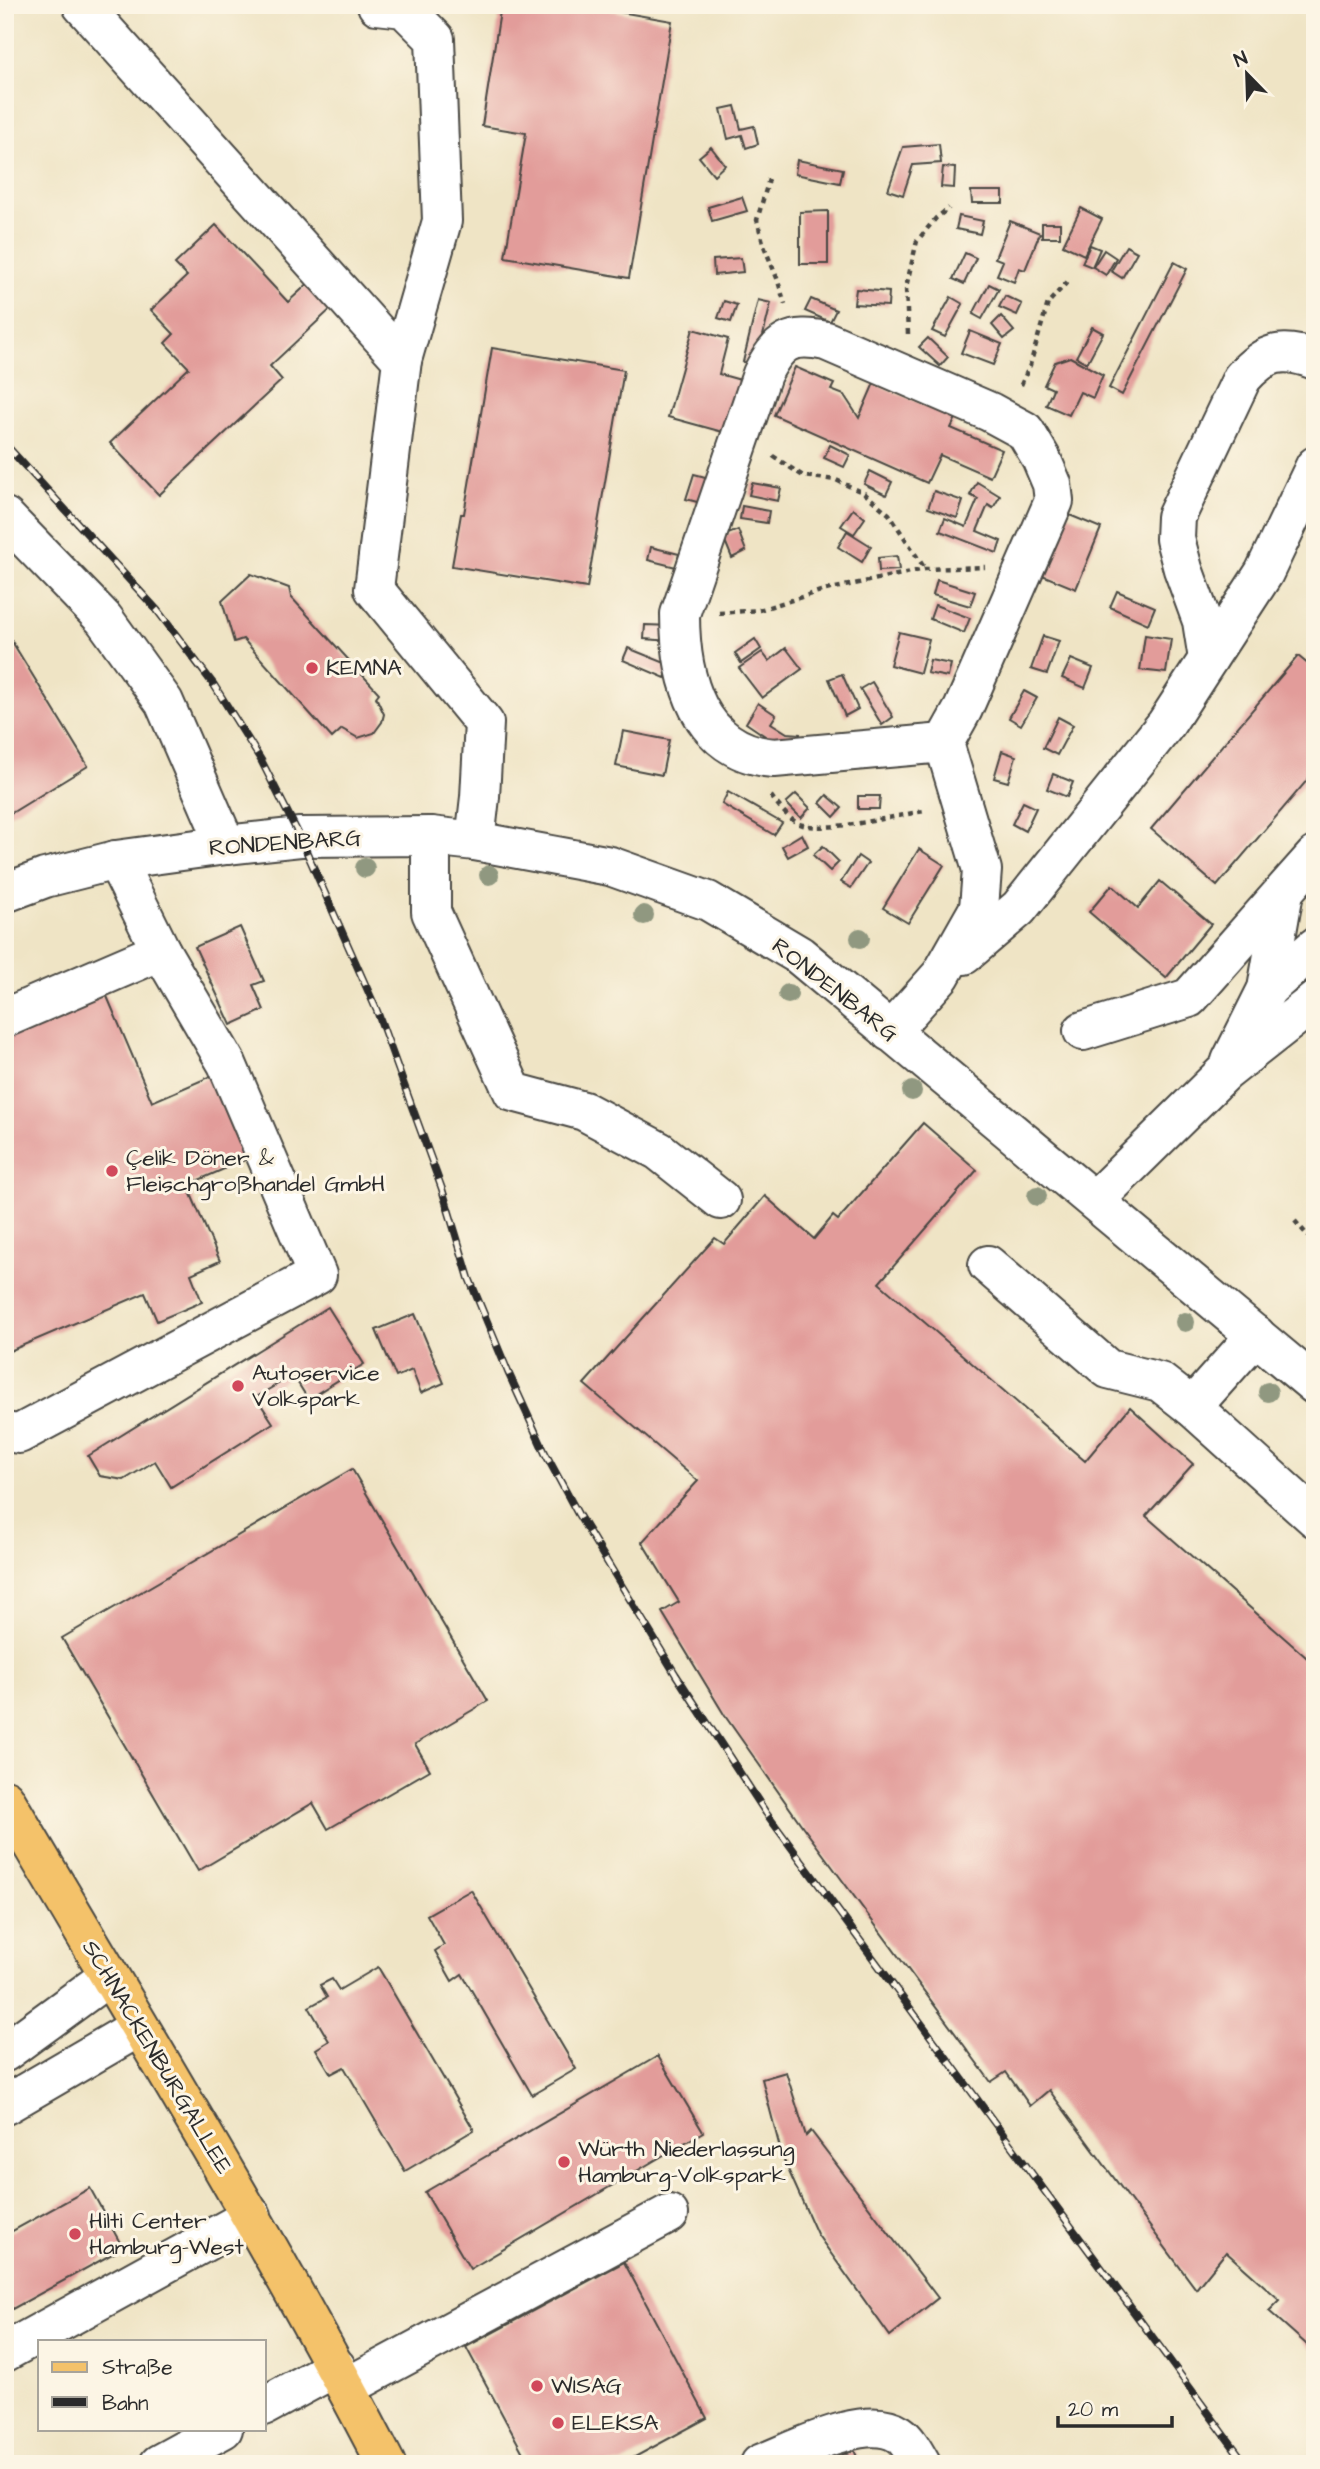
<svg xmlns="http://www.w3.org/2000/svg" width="1320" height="2469" viewBox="0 0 1320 2469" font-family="'Architects Daughter',sans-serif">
<rect width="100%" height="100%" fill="#fcf5e5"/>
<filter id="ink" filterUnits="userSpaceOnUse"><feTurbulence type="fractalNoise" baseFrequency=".0143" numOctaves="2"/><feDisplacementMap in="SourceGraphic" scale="14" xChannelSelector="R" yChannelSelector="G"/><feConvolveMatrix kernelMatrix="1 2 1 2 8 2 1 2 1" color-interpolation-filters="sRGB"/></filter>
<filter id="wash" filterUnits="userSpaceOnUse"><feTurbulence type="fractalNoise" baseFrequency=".00686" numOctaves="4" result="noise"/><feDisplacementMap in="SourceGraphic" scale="28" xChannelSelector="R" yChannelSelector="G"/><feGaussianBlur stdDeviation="1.57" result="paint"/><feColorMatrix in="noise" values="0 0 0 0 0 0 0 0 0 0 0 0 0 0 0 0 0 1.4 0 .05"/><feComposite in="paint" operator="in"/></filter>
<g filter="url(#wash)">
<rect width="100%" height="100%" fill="#efe4c5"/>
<g id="blocks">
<!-- building -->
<g fill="#e29c9a">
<polygon points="501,5 580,5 672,21 629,278 505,257 526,133 482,126"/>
<polygon points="735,106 741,129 754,126 758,144 746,148 742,135 728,139 721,109"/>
<polygon points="939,144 941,163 913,165 903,195 888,190 903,147"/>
<polygon points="711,147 725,165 714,175 699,157"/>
<polygon points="797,160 843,169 840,183 795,174"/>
<polygon points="943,167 955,168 954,188 941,187"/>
<polygon points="971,191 1003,191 1003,203 972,203"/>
<polygon points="742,197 747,211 712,221 708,207"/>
<polygon points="1081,208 1102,219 1084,255 1063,245"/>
<polygon points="828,211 828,264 800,264 800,212"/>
<polygon points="959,216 983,221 980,234 956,229"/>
<polygon points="1010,221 1040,233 1025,270 1019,268 1014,282 997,275 1003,261 995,258"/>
<rect x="1042" y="223" width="18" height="14"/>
<polygon points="216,225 288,302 312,280 335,305 270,366 282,380 159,495 110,443 189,368 165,343 174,334 151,310 187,276 175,264"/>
<polygon points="1090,245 1100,249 1092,267 1082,263"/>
<polygon points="1126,246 1137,252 1122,278 1111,271"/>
<polygon points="1104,250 1116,258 1106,275 1093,267"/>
<polygon points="965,253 976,258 964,284 953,279"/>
<polygon points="741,258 743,272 714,275 713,260"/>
<polygon points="1174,262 1187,269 1122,395 1109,388"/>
<polygon points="989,284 999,289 982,319 973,314"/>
<polygon points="856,289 889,292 888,306 854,304"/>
<polygon points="1005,296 1022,304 1017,315 999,307"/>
<polygon points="951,297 963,304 945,337 932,331"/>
<polygon points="811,299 836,310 830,322 805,311"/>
<polygon points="758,300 771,303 756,364 743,362"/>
<polygon points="724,301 737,305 731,322 718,318"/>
<polygon points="1001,316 1014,331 1004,339 992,325"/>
<polygon points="1092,327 1103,333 1087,363 1076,357"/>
<polygon points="693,329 728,339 719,374 744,381 730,434 668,417"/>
<polygon points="970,331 1002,344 993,365 961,353"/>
<polygon points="928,338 948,357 940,366 919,347"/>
<polygon points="492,348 624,370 587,588 452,566 461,514 464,514"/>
<polygon points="1070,357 1103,375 1093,398 1080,392 1069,415 1046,405 1053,389 1044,385 1055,362"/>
<polygon points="795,367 834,384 831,390 844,395 859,418 874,383 956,418 951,428 1002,450 990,477 940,455 927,483 774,415"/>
<polygon points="830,445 850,455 844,467 824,458"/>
<polygon points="870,471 892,482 886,495 864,484"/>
<polygon points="694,474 709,478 701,503 686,499"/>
<polygon points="977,482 1000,496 993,508 988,505 977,531 1001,541 997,553 940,531 945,518 966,527 978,499 970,495"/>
<polygon points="752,483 781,488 778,501 749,495"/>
<polygon points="934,491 963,501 957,518 928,508"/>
<polygon points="742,506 769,511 767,523 740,519"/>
<polygon points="853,509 865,518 854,534 841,526"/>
<polygon points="1067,514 1101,528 1076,589 1042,575"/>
<polygon points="738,530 746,551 732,558 723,536"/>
<polygon points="847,531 871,546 862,562 838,547"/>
<polygon points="651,547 679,554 676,567 648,560"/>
<polygon points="897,556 899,570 879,571 878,558"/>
<polygon points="251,574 289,588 291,597 379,693 376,697 384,714 382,722 374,733 358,738 342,729 332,738 243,639 234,642 222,601"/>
<polygon points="937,580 975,592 970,606 933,595"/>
<polygon points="1117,591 1155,607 1148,624 1110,607"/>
<polygon points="935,605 970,618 964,633 930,619"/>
<polygon points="645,625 672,626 671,641 644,639"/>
<polygon points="5,630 88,766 5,817"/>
<polygon points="899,632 929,639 920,673 890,665"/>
<polygon points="1145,635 1171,639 1166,673 1140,670"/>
<polygon points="1043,636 1059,641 1047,674 1031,669"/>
<polygon points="755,639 761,649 741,663 735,653"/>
<polygon points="628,648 670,665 665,678 623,660"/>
<polygon points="786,648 802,669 762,698 739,668 762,652 769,661"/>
<polygon points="1298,656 1315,670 1315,771 1217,886 1151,829"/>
<polygon points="1071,659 1093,668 1085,688 1062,678"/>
<polygon points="930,660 951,664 948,677 927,673"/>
<polygon points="842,674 858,709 845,716 829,679"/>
<polygon points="872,682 893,717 882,725 860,689"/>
<polygon points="1024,691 1037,698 1021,725 1009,718"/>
<polygon points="758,703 776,715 771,723 787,733 800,734 799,747 780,746 746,723"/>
<polygon points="1058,717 1073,725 1057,755 1043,748"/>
<polygon points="623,731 669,740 662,775 616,766"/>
<polygon points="1002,751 1016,756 1008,782 994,778"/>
<polygon points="1053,774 1073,782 1067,797 1047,789"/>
<polygon points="728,792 782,823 774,835 722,804"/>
<polygon points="796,794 810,808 801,818 786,803"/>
<polygon points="827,795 842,808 834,817 820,803"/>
<polygon points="858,796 880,796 879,809 858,809"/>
<polygon points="1023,802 1036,808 1025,831 1012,824"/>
<polygon points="802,834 808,846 788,857 782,846"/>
<polygon points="823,846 839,862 830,871 813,855"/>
<polygon points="919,849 944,865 908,923 883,908"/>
<polygon points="858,856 868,863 851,888 841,882"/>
<polygon points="1160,881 1211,924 1166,978 1089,912 1112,885 1138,908"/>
<polygon points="240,927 264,981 253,985 264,1010 231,1025 195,947"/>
<polygon points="106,994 152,1102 216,1074 252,1157 187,1185 220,1261 191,1274 202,1302 157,1321 145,1293 5,1353 5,1037"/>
<polygon points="923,1123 977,1170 879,1283 1085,1461 1130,1407 1193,1464 1146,1516 1315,1665 1315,2352 1269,2311 1280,2300 1226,2252 1196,2289 1049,2090 1030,2106 1006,2072 991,2082 803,1827 725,1716 662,1612 679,1602 642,1542 698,1481 584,1384 715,1238 724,1244 765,1196 814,1239 833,1216 838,1220"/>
<polygon points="328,1307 364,1364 308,1399 293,1375 256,1397 273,1423 171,1487 155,1461 124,1480 100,1476 88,1456"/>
<polygon points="415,1314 444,1383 421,1393 412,1370 396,1377 376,1330"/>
<polygon points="352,1469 488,1701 415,1744 430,1770 328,1829 313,1803 198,1871 62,1638"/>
<polygon points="471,1890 576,2069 532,2095 462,1974 452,1981 435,1951 444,1945 427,1915"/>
<polygon points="378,1967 474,2130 405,2171 344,2067 331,2074 316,2049 329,2041 309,2007 327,1997 320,1985 332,1979 339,1990"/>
<polygon points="658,2056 703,2132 470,2269 425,2192"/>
<polygon points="786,2072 806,2136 811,2131 938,2298 890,2336 817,2234 782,2156 762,2079"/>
<polygon points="90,2188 123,2248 5,2313 5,2235"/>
<polygon points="624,2262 707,2418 622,2464 529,2464 466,2347"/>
<polygon points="854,2450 860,2464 820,2464"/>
</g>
</g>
</g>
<g filter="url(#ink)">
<use href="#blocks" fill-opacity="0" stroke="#484742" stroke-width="2"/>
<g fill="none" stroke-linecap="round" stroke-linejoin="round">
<defs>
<g id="minor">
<polyline points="82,5 402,360 374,589 484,723 480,797 475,841"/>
<polyline points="377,5 404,8 435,39 442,221 402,360"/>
<polyline points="5,517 104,619 164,702 226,845"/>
<path d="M 1208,659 L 1202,621 L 1183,569 L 1175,539 L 1176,517 L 1242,378 C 1265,352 1282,347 1315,360"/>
<polyline points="431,836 431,912 513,1092 584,1111 659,1151 721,1200"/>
<polyline points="5,893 45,878 116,860 226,845 300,837 431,836 475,841 610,866 708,901 799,955 1315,1385"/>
<polyline points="964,955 1019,908 1166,724 1264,573 1315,466"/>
<polyline points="1267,989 1315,947"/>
<polyline points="5,1018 161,951"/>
<polyline points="1083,1031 1189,998 1315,856"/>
<path d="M 890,1032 L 941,975 L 979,908 L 982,870 L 944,743 L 963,709 L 1054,501 L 1052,484 L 1041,458 L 1025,431 L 990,412 L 826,341 C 790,334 779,341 762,374 L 680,614 C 680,678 698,752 774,758 L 944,743"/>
<polyline points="1231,1061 1267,989 1284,892"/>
<polyline points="1095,1200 1225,1072 1315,1001"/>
<polyline points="988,1265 1108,1369 1160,1382 1192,1407 1315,1518"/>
<polyline points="1192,1407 1256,1335"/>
<polyline points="5,1432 19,1434 317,1275 227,1064 161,951 116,860"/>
<polyline points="5,2052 109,1976"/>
<polyline points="5,2105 139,2027"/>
<polyline points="5,2352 252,2216"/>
<polyline points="347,2387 669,2214"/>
<polyline points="264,2406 336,2367"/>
<polyline points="159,2464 223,2429"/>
<path d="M 760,2464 C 794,2451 866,2412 899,2434 C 908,2440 915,2454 921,2464"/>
</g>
<path id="major" d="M 5,1799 C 134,2019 269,2237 386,2464"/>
</defs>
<!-- minor casing -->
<use href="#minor" stroke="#484742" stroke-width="42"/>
<!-- major casing -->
<use href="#major" stroke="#484742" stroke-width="42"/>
<!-- path -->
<g stroke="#484742" stroke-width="4.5" stroke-dasharray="5 5" stroke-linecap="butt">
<polyline points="769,179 757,220 764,246 777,278 785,304"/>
<polyline points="908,334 906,287 917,241 936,218 949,208"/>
<polyline points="1021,385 1030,365 1048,303 1070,279"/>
<polyline points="773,456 803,476 836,480 864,493 889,514 925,569"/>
<polyline points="719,613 759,610 821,591 925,569 985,567"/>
<path d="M 771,796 C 779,806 790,822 803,825 C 832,832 894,816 924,811"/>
<polyline points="1295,1221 1315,1244"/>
</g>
<!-- minor -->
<use href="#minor" stroke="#fff" stroke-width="38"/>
<!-- major -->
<use href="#major" stroke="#f4c26a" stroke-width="38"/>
<defs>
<polyline id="rail" points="5,444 157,610 214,685 261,760 300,837 377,1011 442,1189 469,1278 508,1372 545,1453 578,1514 676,1675 766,1813 1246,2464"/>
</defs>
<!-- rail casing -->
<use href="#rail" stroke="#2b2b2b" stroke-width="8"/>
<!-- rail -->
<use href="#rail" stroke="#fcf5e5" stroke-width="5" stroke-dasharray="16" stroke-linecap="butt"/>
</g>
<!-- trees -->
<g fill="#909880">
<circle cx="365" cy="868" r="10"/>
<circle cx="489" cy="875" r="10"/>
<circle cx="644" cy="915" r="10"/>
<circle cx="860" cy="938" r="10"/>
<circle cx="788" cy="994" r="10"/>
<circle cx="912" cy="1091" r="10"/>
<circle cx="1037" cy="1196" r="10"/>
<circle cx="1185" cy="1322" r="10"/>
<circle cx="1268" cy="1392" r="10"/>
</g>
</g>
<!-- markers -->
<g fill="#d1495b" stroke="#fcf5e5" stroke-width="2.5">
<circle cx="312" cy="668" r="7"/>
<circle cx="112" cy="1171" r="7"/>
<circle cx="238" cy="1386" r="7"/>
<circle cx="564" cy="2162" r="7"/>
<circle cx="75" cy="2234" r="7"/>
<circle cx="537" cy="2386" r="7"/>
<circle cx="558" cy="2423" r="7"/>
</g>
<g text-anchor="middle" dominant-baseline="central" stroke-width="6" stroke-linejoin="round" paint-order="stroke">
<!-- poi labels -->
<g font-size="23" fill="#2b2b2b" stroke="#fcf5e5" text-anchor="start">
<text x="326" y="668">KEMNA</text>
<text x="126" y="1158">Çelik Döner &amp;<tspan x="126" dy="26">Fleischgroßhandel GmbH</tspan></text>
<text x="252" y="1373">Autoservice<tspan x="252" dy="26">Volkspark</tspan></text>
<text x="578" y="2149">Würth Niederlassung<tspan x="578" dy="26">Hamburg-Volkspark</tspan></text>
<text x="89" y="2221">Hilti Center<tspan x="89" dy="26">Hamburg-West</tspan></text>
<text x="551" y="2386">WISAG</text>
<text x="572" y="2423">ELEKSA</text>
</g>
<!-- street labels -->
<g font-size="23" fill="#2b2b2b" stroke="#fcf5e5">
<text transform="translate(285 843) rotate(-4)">RONDENBARG</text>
<text transform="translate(835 990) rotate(38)">RONDENBARG</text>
<text transform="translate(157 2057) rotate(59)">SCHNACKENBURGALLEE</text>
</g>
</g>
<!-- margin -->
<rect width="1320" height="2469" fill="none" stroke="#fcf5e5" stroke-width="28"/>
<!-- legend -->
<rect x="38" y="2340" width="228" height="91" fill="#fcf5e5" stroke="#a8a49b" stroke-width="2"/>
<rect x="52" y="2362" width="35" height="10" fill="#f4c26a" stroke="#a8a49b" stroke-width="2"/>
<text x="102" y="2374" font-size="21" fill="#2b2b2b">Straße</text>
<rect x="52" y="2397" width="35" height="10" fill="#2b2b2b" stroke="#a8a49b" stroke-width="2"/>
<text x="102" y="2410" font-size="21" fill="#2b2b2b">Bahn</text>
<!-- north arrow -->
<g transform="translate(1247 74) rotate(337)" stroke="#fcf5e5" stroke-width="5" paint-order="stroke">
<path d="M0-5L12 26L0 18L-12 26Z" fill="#2b2b2b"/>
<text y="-10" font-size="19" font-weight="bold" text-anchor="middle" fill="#2b2b2b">N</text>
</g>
<!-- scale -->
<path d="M1058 2416v10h114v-10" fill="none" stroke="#2b2b2b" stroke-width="3.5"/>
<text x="1068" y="2416" font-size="21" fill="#2b2b2b" stroke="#fcf5e5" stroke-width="5" paint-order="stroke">20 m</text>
</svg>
